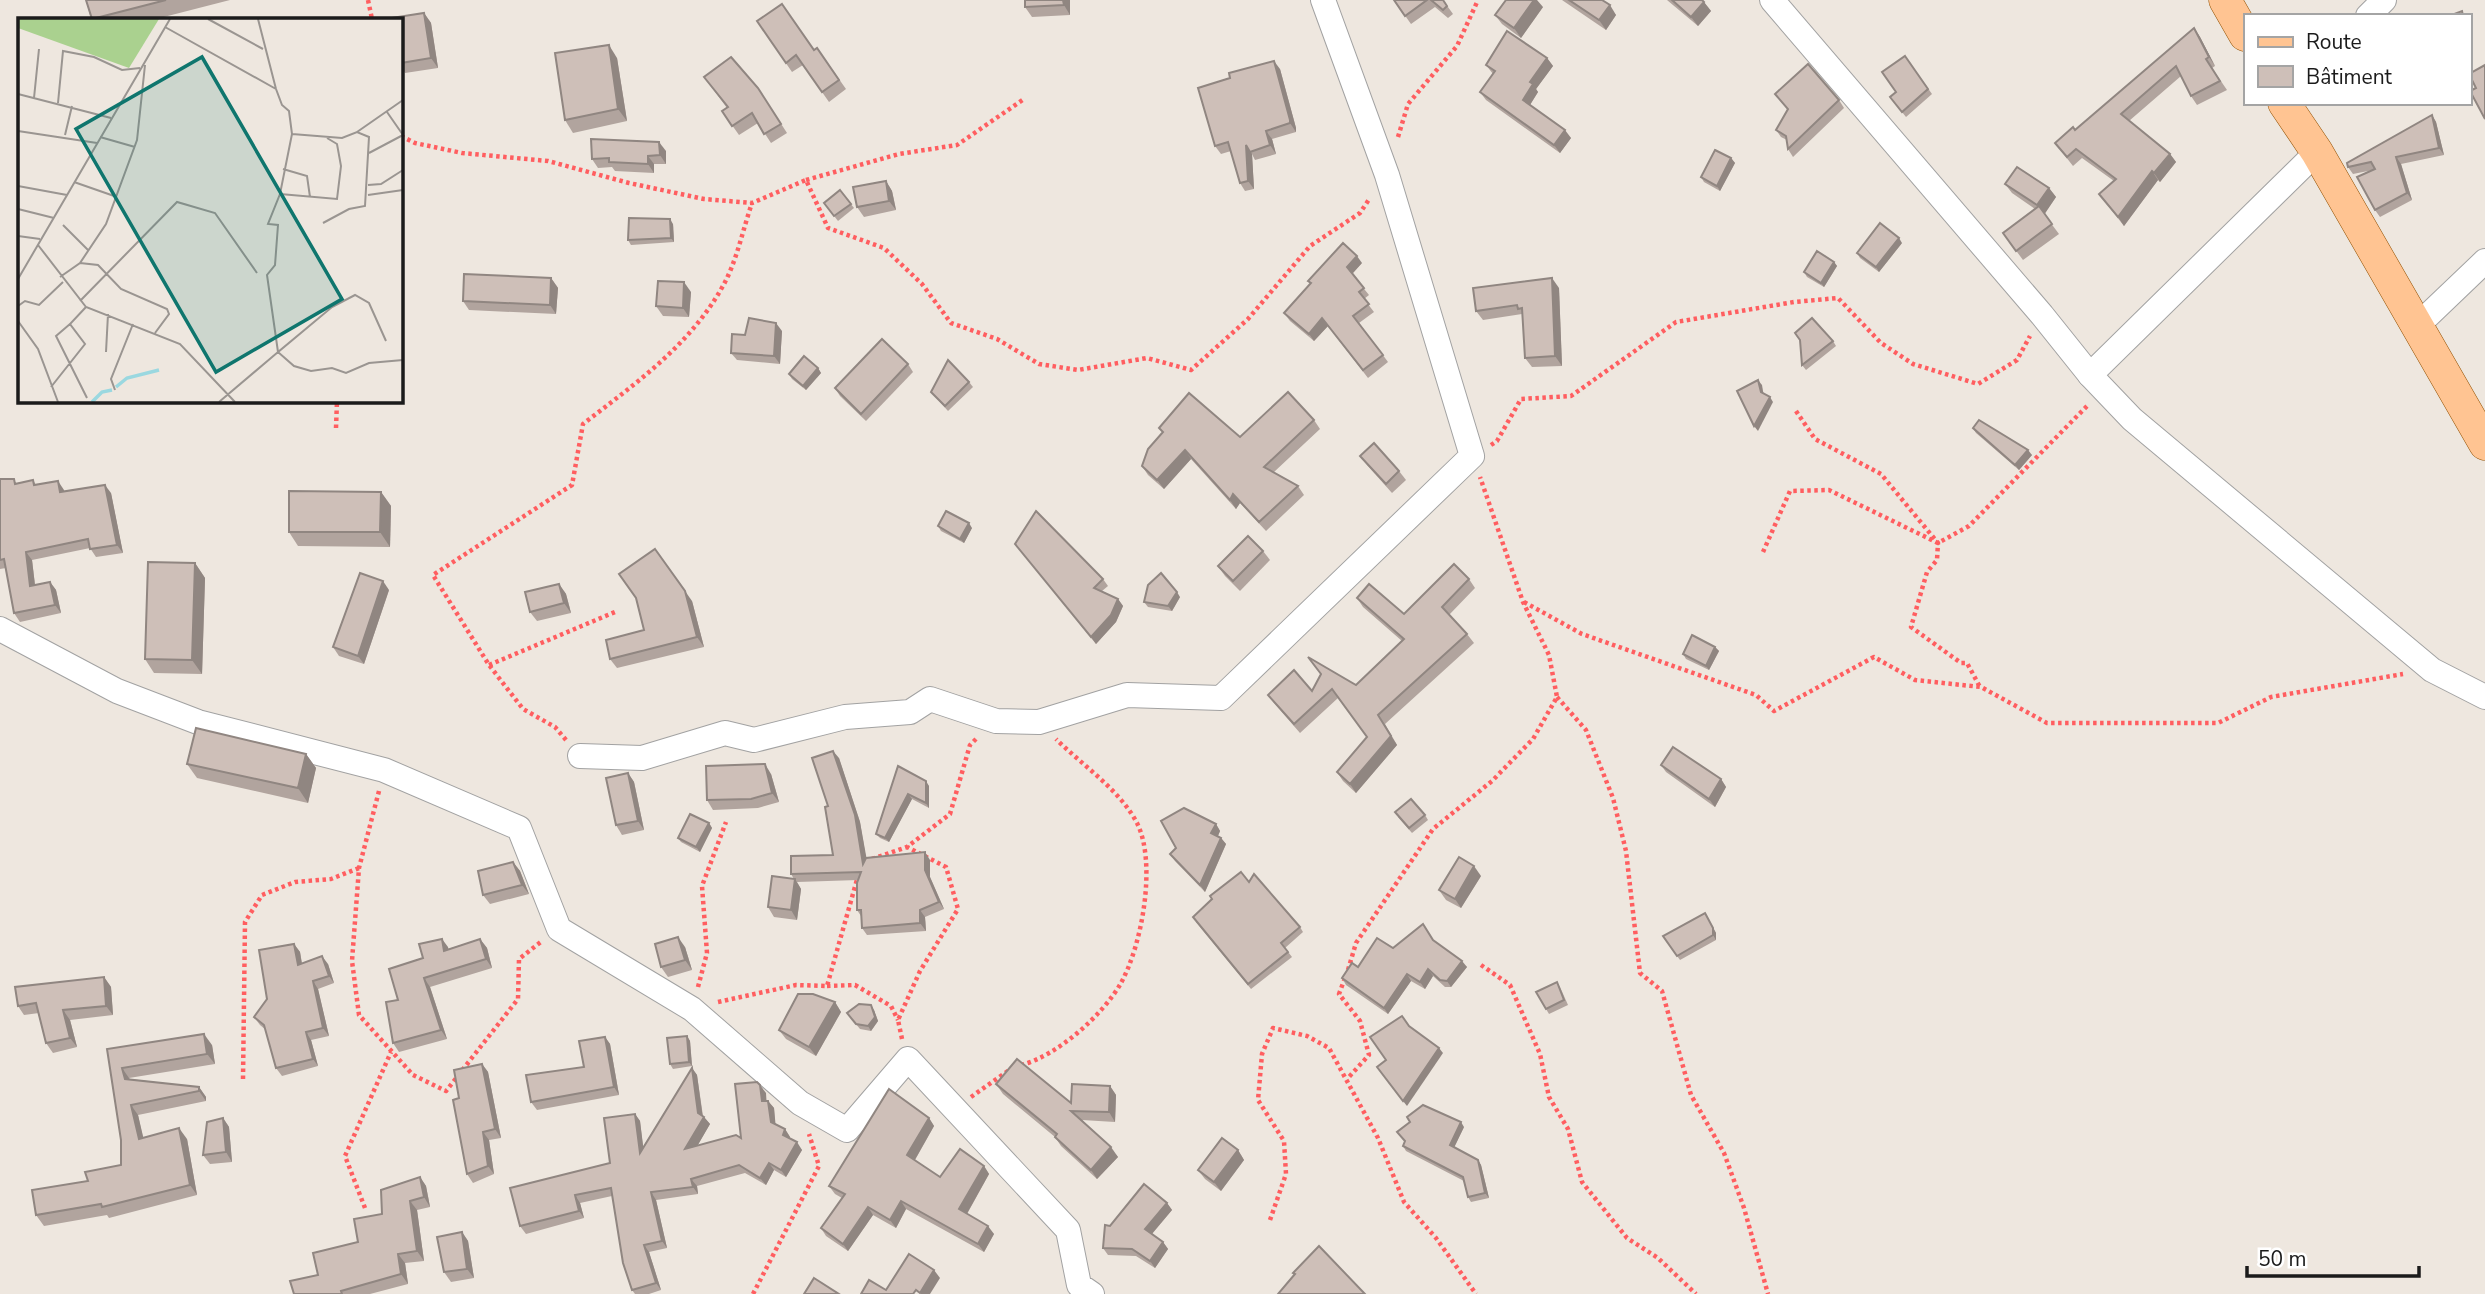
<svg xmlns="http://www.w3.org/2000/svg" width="2485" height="1294" viewBox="0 0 2485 1294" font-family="'Nunito Sans',sans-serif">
<rect width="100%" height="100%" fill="#eee7df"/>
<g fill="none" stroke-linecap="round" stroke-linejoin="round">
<defs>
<g id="minor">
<polyline points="1772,0 2042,315 2090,375 2132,419 2432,670 2485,697"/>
<polyline points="2368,16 2384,0"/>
<polyline points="2418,325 2485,261"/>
<polyline points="2090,375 2317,152"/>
<polyline points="0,629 117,691 198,722 384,770 519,828 559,929 692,1009 800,1103 847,1130 908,1059 1068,1230 1079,1285 1092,1294"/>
<polyline points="580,756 642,758 725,733 754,740 845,717 910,712 930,699 996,721 1039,722 1127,695 1221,698 1472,456 1387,175 1323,0"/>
</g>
<g id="major">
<polyline points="2225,0 2245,35"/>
<polyline points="2284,103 2317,152 2485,444"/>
</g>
</defs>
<!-- minor casing -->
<use href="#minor" stroke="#a2a2a2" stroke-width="26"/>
<!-- major casing -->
<use href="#major" stroke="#915000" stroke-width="33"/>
<!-- path -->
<g stroke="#ff5e60" stroke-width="4.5" stroke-dasharray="3.5 3.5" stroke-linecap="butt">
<polyline points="368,0 372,19"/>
<polyline points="401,136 415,143 462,153 548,161 629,183 704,199 752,203 806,180 828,228 884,248 922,284 951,323 997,339 1039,364 1078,370 1147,358 1191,370 1248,319 1310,246 1360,213 1370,198"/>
<polyline points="1398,137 1408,104 1457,46 1478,0"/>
<polyline points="806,180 899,154 957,145 1024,99"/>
<polyline points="1796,411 1815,439 1881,474 1938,543 1937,560 1927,572 1911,627 1961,663 1967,663 1980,687"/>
<polyline points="336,428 337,401"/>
<polyline points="1491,445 1497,441 1521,399 1571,396 1676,322 1794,302 1838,298 1881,343 1913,364 1978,384 2017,360 2030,336"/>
<polyline points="1763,552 1790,491 1829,490 1938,543 1969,526 2088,405"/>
<polyline points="1524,602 1582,634 1756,695 1774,711 1874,657 1915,680 1981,687 2047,723 2218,723 2271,697 2403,674"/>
<polyline points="489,665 615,612"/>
<polyline points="1557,697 1586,730 1613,798 1626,851 1640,973 1662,991 1691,1095 1724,1153 1744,1208 1768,1294"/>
<path d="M 566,740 L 555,727 L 523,709 L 489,665 L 433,575 L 572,485 L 583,424 C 636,383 691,345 724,284 C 737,260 743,229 752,203"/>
<polyline points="379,791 359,868 352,961 359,1015 413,1075 446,1091 518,999 519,959 542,941"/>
<polyline points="872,859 907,847 950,814 970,745 977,738"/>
<polyline points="1481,965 1510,985 1540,1054 1549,1097 1568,1129 1582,1182 1627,1238 1658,1258 1696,1294"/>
<polyline points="1348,970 1356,943 1433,829 1492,781 1533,739 1557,697 1549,655 1523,602 1480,477"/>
<polyline points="1345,978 1339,994 1360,1021 1369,1055 1348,1078"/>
<polyline points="827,986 855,985 891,1006 898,1020"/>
<polyline points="698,987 707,953 702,886 726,822"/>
<polyline points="718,1002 796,985 827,986 858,876"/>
<polyline points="902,1039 898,1020 920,971 958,909 946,867 907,847"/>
<path d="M 1021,1065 C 1057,1056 1103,1015 1121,983 C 1142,945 1157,863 1137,823 C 1120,790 1082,765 1056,739"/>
<polyline points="243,1079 245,922 262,895 295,882 331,879 359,868"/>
<polyline points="971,1097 1012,1068"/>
<polyline points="365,1208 345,1156 391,1052"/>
<polyline points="1270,1220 1286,1174 1284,1141 1258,1100 1262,1054 1273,1028 1307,1036 1329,1048 1378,1138 1404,1202 1436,1238 1476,1294"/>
<polyline points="753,1294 819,1166 809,1134"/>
</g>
<!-- minor -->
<use href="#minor" stroke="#fff" stroke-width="24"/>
<!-- major -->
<use href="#major" stroke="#ffc492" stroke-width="32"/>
</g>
<!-- wall -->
<g fill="#b1a49e">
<polygon points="86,0 230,0 156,19 91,19"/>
<polygon points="1070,0 1070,15 1032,17 1025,7"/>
<polygon points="1394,0 1443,0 1453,14 1448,18 1435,7 1411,24"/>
<polygon points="1562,0 1602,0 1616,15 1606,30"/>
<polygon points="1667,0 1702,0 1711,11 1698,26"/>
<polygon points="1543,7 1521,38 1502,24 1495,15"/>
<polygon points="424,13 431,23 438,68 405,73 401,67 401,19"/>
<polygon points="757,21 814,50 817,48 846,89 829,102 803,65 792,72"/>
<polygon points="2194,28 2200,37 2215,66 2212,68 2227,90 2197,105 2191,96 2181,76 2129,121 2170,154 2176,162 2160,182 2158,180 2124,226 2099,194 2114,181 2082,158 2073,166 2055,143 2075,130"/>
<polygon points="1905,56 1932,94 1906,117 1890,97 1896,92"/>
<polygon points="617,58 627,121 573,133 565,120"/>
<polygon points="1547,58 1553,66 1536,89 1538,92 1530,105 1571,138 1560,153 1486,100 1480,92 1493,74 1486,65"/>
<polygon points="1280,69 1296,128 1296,132 1272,139 1276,154 1255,160 1252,154 1254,189 1245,191 1240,183 1231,151 1221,154 1215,146"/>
<polygon points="704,77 758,88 787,133 771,143 758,123 739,135 722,111 727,108"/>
<polygon points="1775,94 1839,100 1844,108 1793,157 1788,149 1787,140 1781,137 1776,130 1788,110"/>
<polygon points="2432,115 2436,122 2444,155 2401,164 2412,200 2380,217 2375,210 2373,170 2353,174 2348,167"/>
<polygon points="666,151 666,164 654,164 654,173 615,171 612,167 598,168 592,159"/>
<polygon points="1731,158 1735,163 1720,191 1704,182 1701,177"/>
<polygon points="886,181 892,191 896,210 864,217 857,207"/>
<polygon points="2005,184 2049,188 2056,197 2044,214 2059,234 2023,260 2003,233 2035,209 2012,193"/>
<polygon points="840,190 854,208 838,221 824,203"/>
<polygon points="673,224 674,242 631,245 628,240"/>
<polygon points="1902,243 1879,272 1860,258 1857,253"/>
<polygon points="1834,262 1837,266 1824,287 1807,277 1804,272"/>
<polygon points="1362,263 1352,274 1369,295 1364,299 1374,312 1359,323 1388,362 1368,378 1328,326 1314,341 1290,321 1284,313 1310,284 1308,281"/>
<polygon points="551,278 558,288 556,314 469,310 463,301"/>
<polygon points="1559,288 1562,366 1532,367 1525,358 1523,316 1522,314 1483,320 1476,311"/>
<polygon points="691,292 689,317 663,316 656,306"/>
<polygon points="782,331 780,364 737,360 731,353 745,335"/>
<polygon points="1795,333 1833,341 1836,346 1806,370 1802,365 1800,341"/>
<polygon points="908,364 913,372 866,421 840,396 835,388"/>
<polygon points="818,368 821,373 806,390 792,379 789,374"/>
<polygon points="969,382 973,387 948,411 931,392"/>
<polygon points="1314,420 1320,429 1274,472 1298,486 1304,495 1266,531 1240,503 1236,509 1191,459 1164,489 1148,475 1142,466 1163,433 1159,428 1240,437"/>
<polygon points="1973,428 2032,455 2019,470 1976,433"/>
<polygon points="1360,456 1399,471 1406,480 1392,493 1367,465"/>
<polygon points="0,479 17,483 33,480 36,485 64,490 64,492 111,493 123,553 96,557 90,548 32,560 35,585 50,582 56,590 61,613 20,622 14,613 6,568 0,569"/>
<polygon points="381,492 391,506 390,547 298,546 289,532"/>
<polygon points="938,526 972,528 964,543 941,531"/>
<polygon points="1015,544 1103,579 1108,586 1102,591 1118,599 1123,606 1116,622 1096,644"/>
<polygon points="1263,551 1270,560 1240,591 1225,576 1218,566"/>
<polygon points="195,563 205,578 202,674 154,673 145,659"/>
<polygon points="1469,579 1475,588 1449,615 1467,634 1474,643 1385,724 1397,745 1356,793 1343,781 1337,772 1367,737 1338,698 1300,733 1274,703 1268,695 1312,691 1356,685 1402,641 1363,607 1357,598 1404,614"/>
<polygon points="559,584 566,594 571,613 537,621 530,612"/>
<polygon points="389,590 364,664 339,656 333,647"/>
<polygon points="1180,597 1172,611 1148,607 1144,602"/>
<polygon points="692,601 704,647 617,668 610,659 644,630"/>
<polygon points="1715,647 1719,651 1709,670 1686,659 1683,654"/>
<polygon points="306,754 316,768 308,803 197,778 187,764"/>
<polygon points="839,758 860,822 866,858 930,860 930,877 944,909 925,917 926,931 867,935 862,928 861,916 857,910 858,880 797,882 801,889 797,920 774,917 768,907 794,879 791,874 833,855 828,806"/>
<polygon points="1661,765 1721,779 1726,787 1715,807 1666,772"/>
<polygon points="898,766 929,786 929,808 912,799 889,842 880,838 876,834"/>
<polygon points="628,773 634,782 644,830 622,835 616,825"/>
<polygon points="771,774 779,802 758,808 713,810 707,800"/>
<polygon points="1425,815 1428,820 1412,833 1398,817"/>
<polygon points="709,823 712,828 700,852 681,842 678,838"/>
<polygon points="1216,824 1220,831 1218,836 1221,838 1226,844 1205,892 1175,861 1170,854"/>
<polygon points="513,862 520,871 529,894 490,904 483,895"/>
<polygon points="1481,876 1461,908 1446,900 1439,890"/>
<polygon points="1249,882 1300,927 1303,932 1285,948 1292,957 1251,989 1196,922"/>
<polygon points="1708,918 1716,933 1716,940 1680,960 1663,936"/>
<polygon points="442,939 448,949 480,939 487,948 492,968 430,987 447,1039 399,1052 393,1043 423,958"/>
<polygon points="1434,941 1467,967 1451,987 1445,987 1433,976 1425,989 1411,981 1388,1014 1346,985 1342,978 1358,967 1393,948"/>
<polygon points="294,944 300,952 302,963 328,964 334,983 318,989 329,1036 311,1040 318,1066 282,1076 276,1068 266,1030 260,1025 254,1017 267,999"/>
<polygon points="685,947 692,970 668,977 661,967"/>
<polygon points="104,977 111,987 113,1015 70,1020 77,1047 53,1053 46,1043 39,1013 24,1015 18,1006"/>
<polygon points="1557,982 1560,987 1568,1005 1549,1014 1536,992"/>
<polygon points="835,1002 841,1012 816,1056 786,1039 779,1030"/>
<polygon points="874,1010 878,1021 871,1031 860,1029 847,1013"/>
<polygon points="687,1036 690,1041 692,1066 673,1069 670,1064"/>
<polygon points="605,1037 610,1044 619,1095 537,1110 531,1102 584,1067"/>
<polygon points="212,1045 215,1064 129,1078 130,1079 199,1087 206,1097 206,1101 138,1115 143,1138 187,1139 197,1195 109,1218 107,1215 44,1226 36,1215 88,1181 121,1165 121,1140 107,1049"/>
<polygon points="482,1064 488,1072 501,1138 489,1140 494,1174 473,1183 467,1174 459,1098"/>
<polygon points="692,1068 697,1075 703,1116 710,1124 697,1146 741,1138 766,1093 766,1101 768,1101 774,1108 775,1124 785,1129 790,1137 790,1138 802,1150 786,1177 774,1170 766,1185 745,1173 697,1186 698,1194 656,1200 667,1248 649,1252 661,1290 649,1294 635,1294 632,1290 612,1196 580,1203 584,1218 526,1234 520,1226 610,1163 635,1114 640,1121 643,1147"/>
<polygon points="996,1084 1071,1103 1110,1086 1116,1095 1115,1122 1082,1120 1118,1157 1097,1179 1061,1146 1055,1137 1003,1094"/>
<polygon points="223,1118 229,1127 232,1162 210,1164 203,1155"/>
<polygon points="929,1118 934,1126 915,1160 940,1177 984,1166 989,1174 967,1214 994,1234 984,1252 906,1209 896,1228 873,1215 848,1251 826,1236 821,1228 842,1198 835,1194 829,1186"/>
<polygon points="1464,1127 1454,1147 1478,1160 1481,1165 1489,1198 1471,1202 1468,1197 1464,1181 1406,1151 1403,1146"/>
<polygon points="1238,1150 1244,1160 1221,1191 1205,1179 1198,1170"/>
<polygon points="420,1177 426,1186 430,1207 417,1210 424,1261 405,1263 408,1284 370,1294 294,1294 358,1242 382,1214"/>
<polygon points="1167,1203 1172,1210 1152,1234 1163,1242 1168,1249 1155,1268 1136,1256 1108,1255 1103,1248 1110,1226"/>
<polygon points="462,1232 468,1241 474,1278 451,1282 444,1272"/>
</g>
<!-- shaded-wall -->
<g fill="#908681">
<polygon points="1063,0 1070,0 1070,15 1064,5"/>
<polygon points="1534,0 1537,0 1543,7 1521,38 1514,28"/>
<polygon points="1704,2 1711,11 1698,26 1691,17"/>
<polygon points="1610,5 1616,15 1606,30 1599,20"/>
<polygon points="424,13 431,23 438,68 431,58"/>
<polygon points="2469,21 2473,42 2469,36"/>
<polygon points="2194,28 2200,37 2215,66 2209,57"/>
<polygon points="609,45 617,58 627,121 618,109"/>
<polygon points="1547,58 1553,66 1536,89 1538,92 1528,108 1523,100 1530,82"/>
<polygon points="1274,61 1280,69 1296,128 1296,132 1290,123"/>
<polygon points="2432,115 2436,122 2444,155 2439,148"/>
<polygon points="1565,130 1571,138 1560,153 1554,145"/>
<polygon points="1266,131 1272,139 1276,154 1270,145"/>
<polygon points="659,142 666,151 666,164 660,155"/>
<polygon points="1246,145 1252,154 1254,189 1248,181"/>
<polygon points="2170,154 2176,162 2160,182 2154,173"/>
<polygon points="648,156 654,164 654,173 648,164"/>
<polygon points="2396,157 2401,164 2412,200 2407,193"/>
<polygon points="1731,158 1735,163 1720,191 1717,186"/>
<polygon points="2152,171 2158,180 2124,226 2118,217"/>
<polygon points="886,181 892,191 896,210 889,201"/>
<polygon points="2049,188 2056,197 2044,215 2037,205"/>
<polygon points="670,219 673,224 674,242 671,238"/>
<polygon points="1899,238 1902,243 1879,272 1876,267"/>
<polygon points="1357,256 1362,263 1352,274 1347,267"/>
<polygon points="1834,262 1837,266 1824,287 1821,283"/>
<polygon points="551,278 558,288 556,314 550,305"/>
<polygon points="1552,278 1559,288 1562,366 1555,356"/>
<polygon points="684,282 691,292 689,317 683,308"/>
<polygon points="1322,318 1328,326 1314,341 1309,334"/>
<polygon points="776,323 782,331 780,364 774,356"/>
<polygon points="818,368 821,373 806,390 803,386"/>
<polygon points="1758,380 1762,385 1764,397 1761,392"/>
<polygon points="1770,397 1773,402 1758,431 1754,426"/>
<polygon points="1185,450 1191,459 1164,489 1157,480"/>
<polygon points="2028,450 2032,455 2019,470 2015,465"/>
<polygon points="58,481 64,490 66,501 60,492"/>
<polygon points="105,485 111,493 123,553 117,545"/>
<polygon points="381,492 391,506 390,547 380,532"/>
<polygon points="1233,494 1240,503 1236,509 1230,500"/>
<polygon points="969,523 972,528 964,543 960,539"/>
<polygon points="26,552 32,560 36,594 30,586"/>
<polygon points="195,563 205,578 202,674 192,660"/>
<polygon points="383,581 389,590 364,664 358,656"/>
<polygon points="50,582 56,590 61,613 55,605"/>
<polygon points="559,584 566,594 571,613 564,603"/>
<polygon points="685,591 692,601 704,647 697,637"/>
<polygon points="1177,592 1180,597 1172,611 1168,606"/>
<polygon points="1118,599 1123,606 1116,622 1096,644 1091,637"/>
<polygon points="1715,647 1719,651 1709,670 1706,666"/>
<polygon points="1378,715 1397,745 1356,793 1350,784"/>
<polygon points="833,751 839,758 860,822 869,872 863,864"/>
<polygon points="306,754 316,768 308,803 298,788"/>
<polygon points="765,764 771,774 779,802 772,793"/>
<polygon points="628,773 634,782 644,830 638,821"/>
<polygon points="1721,779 1726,787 1715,807 1709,799"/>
<polygon points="926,781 929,786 929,808 926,803"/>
<polygon points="908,794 912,799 889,842 885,838"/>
<polygon points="709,823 712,828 700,852 696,847"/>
<polygon points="1216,824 1220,831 1216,840 1211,833"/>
<polygon points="1221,838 1226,844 1205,892 1200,885"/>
<polygon points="925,852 930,860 930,877 944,909 939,902 925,870"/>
<polygon points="513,862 520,871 529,894 522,885"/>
<polygon points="1474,866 1481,876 1461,908 1455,899"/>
<polygon points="795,879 801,889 797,920 791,910"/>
<polygon points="920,910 925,917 926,931 920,923"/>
<polygon points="1705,913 1716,933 1716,940 1713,935"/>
<polygon points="678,937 685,947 692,970 685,960"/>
<polygon points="442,939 448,947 451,959 444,951"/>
<polygon points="480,939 487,948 492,968 486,959"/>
<polygon points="294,944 300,952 303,972 298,965"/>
<polygon points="322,956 328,964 334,983 329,976"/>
<polygon points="1462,961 1467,967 1451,987 1447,981"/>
<polygon points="1428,969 1433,976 1425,989 1420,982"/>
<polygon points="1407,974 1411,981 1388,1014 1384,1008"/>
<polygon points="104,977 111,987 113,1015 106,1006"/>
<polygon points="424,978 430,987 447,1039 441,1030"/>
<polygon points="313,981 318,989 329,1036 323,1028"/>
<polygon points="835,1002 841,1012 816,1056 809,1047"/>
<polygon points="871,1005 874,1010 878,1021 871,1031 868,1026"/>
<polygon points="63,1010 70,1020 77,1047 70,1038"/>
<polygon points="306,1032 311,1040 318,1066 313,1059"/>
<polygon points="204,1034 212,1045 215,1064 207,1054"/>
<polygon points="687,1036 690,1041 692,1066 689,1062"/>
<polygon points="605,1037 610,1044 619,1095 614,1087"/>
<polygon points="1439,1048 1443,1053 1407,1106 1403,1101"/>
<polygon points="482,1064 488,1072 501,1138 495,1129"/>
<polygon points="122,1068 129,1078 132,1089 125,1079"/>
<polygon points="692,1068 697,1075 703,1119 704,1117 710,1124 691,1157 685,1149 698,1113"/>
<polygon points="760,1085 766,1093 767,1109 762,1101"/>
<polygon points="1110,1086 1116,1095 1115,1122 1109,1112"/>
<polygon points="199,1087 206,1097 206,1101 199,1091"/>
<polygon points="768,1101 774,1108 776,1129 771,1122"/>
<polygon points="131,1105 138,1115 146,1149 139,1139"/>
<polygon points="635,1114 640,1121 645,1161 640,1153"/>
<polygon points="223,1118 229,1127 232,1162 226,1152"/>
<polygon points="929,1118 934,1126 913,1163 907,1155"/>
<polygon points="1461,1122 1464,1127 1453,1150 1450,1145"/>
<polygon points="179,1128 187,1139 197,1195 190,1185"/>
<polygon points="785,1129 790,1137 788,1142 783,1135"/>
<polygon points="483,1132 489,1140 494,1174 488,1166"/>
<polygon points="797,1142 802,1150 786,1177 781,1170"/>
<polygon points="1111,1147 1118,1157 1097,1179 1091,1170"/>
<polygon points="1238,1150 1244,1160 1221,1191 1214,1182"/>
<polygon points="1478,1160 1481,1165 1489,1198 1485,1193"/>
<polygon points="769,1163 774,1170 766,1185 760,1178"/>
<polygon points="984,1166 989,1174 965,1217 959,1209"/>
<polygon points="420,1177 426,1186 430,1207 424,1197"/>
<polygon points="691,1179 697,1186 698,1194 693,1187"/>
<polygon points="651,1192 656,1200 667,1248 662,1241"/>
<polygon points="575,1195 580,1203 584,1218 579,1211"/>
<polygon points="410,1201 417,1210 424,1261 417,1251"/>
<polygon points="901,1201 906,1209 896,1228 890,1220"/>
<polygon points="1167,1203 1172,1210 1150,1236 1145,1229"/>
<polygon points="868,1207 873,1215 848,1251 843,1244"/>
<polygon points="988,1226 994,1234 984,1252 978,1244"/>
<polygon points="462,1232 468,1241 474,1278 467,1269"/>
<polygon points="1163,1242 1168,1249 1155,1268 1150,1261"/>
<polygon points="644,1245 649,1252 661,1290 656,1283"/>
<polygon points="398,1254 405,1263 408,1284 401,1274"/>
<polygon points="934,1270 940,1278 930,1294 921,1294 920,1293"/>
</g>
<!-- building -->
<g fill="#cebfb8" stroke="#908681" stroke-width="2">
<polygon points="86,0 166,0 92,19"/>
<polygon points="1025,0 1063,0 1064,5 1025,7"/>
<polygon points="1394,0 1427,0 1405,16"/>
<polygon points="1431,0 1443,0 1447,6 1443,10"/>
<polygon points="1506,0 1534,0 1514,28 1495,15"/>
<polygon points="1569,0 1602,0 1610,5 1599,20"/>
<polygon points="1672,0 1702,0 1704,2 1691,17"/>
<polygon points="782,4 814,50 817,48 839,80 822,92 796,55 786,63 757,21"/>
<polygon points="2462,11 2463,16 2449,16"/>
<polygon points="424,13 431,58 401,63 401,19 391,19 391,18"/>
<polygon points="2194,28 2209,57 2206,59 2220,81 2191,96 2176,66 2121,114 2170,154 2154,173 2152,171 2118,217 2099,194 2116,179 2076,149 2067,157 2055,143 2073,127 2075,130"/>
<polygon points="1507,31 1547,58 1530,82 1533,84 1523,100 1565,130 1554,145 1480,92 1495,71 1486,65"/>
<polygon points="609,45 618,109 565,120 555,53"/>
<polygon points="1905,56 1928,89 1902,112 1890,97 1896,92 1882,72"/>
<polygon points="731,57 758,88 781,124 764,134 752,113 732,126 722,111 728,107 704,77"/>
<polygon points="1274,61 1290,120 1290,123 1266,131 1270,145 1250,152 1246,145 1248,181 1240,183 1228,142 1215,146 1198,88 1230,78 1229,73"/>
<polygon points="1808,64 1839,100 1788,149 1786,136 1776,130 1788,109 1775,94"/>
<polygon points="2485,65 2485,119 2470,91 2476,88 2469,74"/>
<polygon points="2432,115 2439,148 2396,157 2407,193 2375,210 2357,177 2375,169 2371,162 2348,167 2347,163"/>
<polygon points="591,139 659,142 660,155 648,156 648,164 609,162 609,158 592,159"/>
<polygon points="1715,150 1731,158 1717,186 1701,177"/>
<polygon points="2017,167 2049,188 2037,205 2005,184"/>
<polygon points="886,181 889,201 857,207 853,187"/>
<polygon points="840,190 851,204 834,216 824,203"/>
<polygon points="2039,206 2052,224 2016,251 2003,233"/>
<polygon points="629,218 670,219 671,238 628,240"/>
<polygon points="1880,223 1899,238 1876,267 1857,253"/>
<polygon points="1343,243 1357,256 1347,267 1364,288 1359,292 1369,304 1353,316 1383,355 1363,370 1322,318 1309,334 1284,313 1311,283 1308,281"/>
<polygon points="1817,251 1834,262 1821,283 1804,272"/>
<polygon points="464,274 551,278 550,305 463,301"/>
<polygon points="1552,278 1555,356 1525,358 1522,308 1518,309 1517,305 1476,311 1473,288"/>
<polygon points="658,281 684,282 683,308 656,306"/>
<polygon points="749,318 776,323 774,356 731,353 732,334 745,335"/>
<polygon points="1812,318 1833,341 1802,365 1800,340 1795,333"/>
<polygon points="882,339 908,364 861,414 835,388"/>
<polygon points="804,356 818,368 803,386 789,374"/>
<polygon points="948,360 969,382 945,406 931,392"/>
<polygon points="1758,380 1761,392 1770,397 1754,426 1737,391"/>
<polygon points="1288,392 1314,420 1264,467 1298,486 1259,522 1233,494 1230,500 1185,450 1157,480 1142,466 1148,449 1163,432 1159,428 1189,393 1240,437"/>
<polygon points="1979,420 2028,450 2015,465 1973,428"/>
<polygon points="1374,443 1399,471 1386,484 1360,456"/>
<polygon points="0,479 14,479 15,484 33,480 34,485 58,481 60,492 105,485 117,545 90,549 88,539 26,552 30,586 50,582 55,605 14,613 4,559 0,560"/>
<polygon points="289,491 381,492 380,532 289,532"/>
<polygon points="946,511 969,523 960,539 938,526"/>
<polygon points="1036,511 1103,579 1094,588 1118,599 1111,615 1091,637 1015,544"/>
<polygon points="1248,536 1263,551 1233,581 1218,566"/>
<polygon points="655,549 685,591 697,637 610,659 606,640 644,630 636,598 619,574"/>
<polygon points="148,562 195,563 192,660 145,659"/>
<polygon points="1454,564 1469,579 1442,607 1467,634 1378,715 1391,736 1350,784 1337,772 1367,737 1332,689 1294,724 1268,695 1294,670 1312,691 1321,674 1308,657 1356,685 1404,639 1357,598 1369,584 1404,614"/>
<polygon points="360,573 383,581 358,656 333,647"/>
<polygon points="1161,573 1177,592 1168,606 1144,602 1148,585"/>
<polygon points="559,584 564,603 530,612 525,592"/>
<polygon points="1692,635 1715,647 1706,666 1683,654"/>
<polygon points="196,728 306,754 298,788 187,764"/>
<polygon points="1673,747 1721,779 1709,799 1661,765"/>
<polygon points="833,751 855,815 863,864 866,858 925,852 925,870 939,902 920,910 920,923 862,928 861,910 857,910 857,883 861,872 791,874 791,856 833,855 825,807 828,806 812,758"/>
<polygon points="765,764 772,793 751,799 707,800 706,766"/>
<polygon points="898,766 926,781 926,803 908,794 885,838 876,834"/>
<polygon points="628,773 638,821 616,825 606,778"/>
<polygon points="1411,799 1425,815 1409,828 1395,812"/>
<polygon points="1184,808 1216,824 1211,833 1221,838 1200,885 1170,854 1176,848 1161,821"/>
<polygon points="690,814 709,823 696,847 678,838"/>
<polygon points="1459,857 1474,866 1455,899 1439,890"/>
<polygon points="513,862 522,885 483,895 478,871"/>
<polygon points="1241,872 1249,882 1254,874 1300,927 1281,943 1288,952 1248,984 1193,917 1212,899 1210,896"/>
<polygon points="772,876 795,879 791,910 768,907"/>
<polygon points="1705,913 1713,928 1713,935 1677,956 1663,936"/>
<polygon points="1423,924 1433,940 1462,961 1447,981 1440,980 1428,969 1420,982 1407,974 1384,1008 1342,978 1352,963 1358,967 1377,938 1393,948"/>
<polygon points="678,937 685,960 661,967 655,944"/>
<polygon points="442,939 444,951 480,939 486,959 424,978 441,1030 393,1043 386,1002 398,1000 389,969 423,958 419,944"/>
<polygon points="294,944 298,965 322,956 329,976 313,981 323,1028 306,1032 313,1059 276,1068 264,1025 254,1017 267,999 259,950"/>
<polygon points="104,977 106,1006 63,1010 70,1038 46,1043 36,1003 18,1006 15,987"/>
<polygon points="1557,982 1564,1000 1546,1009 1536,992"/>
<polygon points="798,994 813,994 835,1002 809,1047 779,1030"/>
<polygon points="859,1004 871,1005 875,1017 868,1026 856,1024 847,1013"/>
<polygon points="1402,1016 1409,1026 1439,1048 1403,1101 1377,1067 1386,1060 1370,1037"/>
<polygon points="204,1034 207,1054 122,1068 125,1079 199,1087 199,1091 131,1105 139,1139 179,1128 190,1185 102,1207 101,1204 36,1215 32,1190 88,1181 85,1172 121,1165 121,1140 107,1049"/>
<polygon points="687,1036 689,1062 670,1064 667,1038"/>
<polygon points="605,1037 614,1087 531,1102 526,1075 584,1067 579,1041"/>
<polygon points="1017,1059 1071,1103 1072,1084 1110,1086 1109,1112 1071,1111 1111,1147 1091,1170 1055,1137 1057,1134 996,1084"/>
<polygon points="482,1064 495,1129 483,1132 488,1166 467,1174 453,1100 459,1098 454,1070"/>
<polygon points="692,1068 698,1113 704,1117 685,1149 736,1135 741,1138 735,1084 757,1082 760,1085 762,1101 768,1101 771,1122 785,1129 783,1135 797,1142 781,1170 769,1163 760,1178 739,1165 691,1179 693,1187 651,1192 662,1241 644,1245 656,1283 632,1290 623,1263 611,1188 575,1195 579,1211 520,1226 510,1188 610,1163 604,1118 635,1114 640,1153"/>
<polygon points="889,1089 929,1118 907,1155 940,1177 960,1149 984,1166 959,1209 988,1226 978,1244 901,1201 890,1220 868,1207 843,1244 821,1228 845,1194 829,1186"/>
<polygon points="1423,1105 1461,1122 1450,1145 1478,1160 1485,1193 1468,1197 1463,1177 1403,1146 1405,1141 1397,1132 1410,1122 1407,1117"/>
<polygon points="223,1118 226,1152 203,1155 207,1122"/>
<polygon points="1222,1138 1238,1150 1214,1182 1198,1170"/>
<polygon points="420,1177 424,1197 410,1201 417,1251 398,1254 401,1274 341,1291 342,1294 294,1294 290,1281 318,1275 313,1253 358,1242 354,1219 382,1214 381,1190"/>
<polygon points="1144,1184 1167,1203 1145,1229 1163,1242 1150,1261 1132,1249 1103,1248 1105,1225 1110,1226"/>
<polygon points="462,1232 467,1269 444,1272 437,1237"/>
<polygon points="1319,1246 1365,1294 1278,1294 1295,1274 1293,1273"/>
<polygon points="909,1254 934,1270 920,1293 916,1290 913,1294 861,1294 869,1280 886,1290"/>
<polygon points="814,1278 839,1294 804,1294"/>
</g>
<!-- overview -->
<g transform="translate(18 18)">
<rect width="385" height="385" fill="#eee7df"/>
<path d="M 0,1 L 141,1 L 111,50 L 0,10 Z" fill="#aad18f"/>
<path fill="none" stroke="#9ad8e0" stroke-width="3.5" d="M 98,369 L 109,360 L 141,352M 74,384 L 84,374 L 94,372"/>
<path fill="none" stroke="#9a9591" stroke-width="2" d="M 190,1 L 245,31M 240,1 L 258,71 L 264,87 L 271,93 L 274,116 L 262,176 L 250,206 L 260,207 L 257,247 L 249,257 L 260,334 L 314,289 L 337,277 L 351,285 L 368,323M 147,9 L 258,71M 0,76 L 93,100M 16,80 L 21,31M 40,85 L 45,33 L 76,39 L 104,52 L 122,50M 369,94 L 385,117M 0,113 L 79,125M 339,114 L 385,82M 274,116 L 324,120 L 339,114 L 351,119 L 347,188 L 331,191 L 305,205M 47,117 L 54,88M 82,119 L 117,129M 351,135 L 385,117M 265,151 L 289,158 L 292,179M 56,164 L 99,179M 350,167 L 363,166 L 385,152M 0,168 L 49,177M 262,176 L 319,181 L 323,148 L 319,126 L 309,120M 350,177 L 385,172M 0,191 L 36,200M 45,207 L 71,233M 0,218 L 22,221M 20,227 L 68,289 L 162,326 L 217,384M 62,245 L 80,247 L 103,271 L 149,291 L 151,296 L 137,315M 42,259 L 62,245 L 88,206 L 119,122 L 127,47M 0,261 L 152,1M 62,283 L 159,184 L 197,195 L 239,255M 0,288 L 7,283 L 21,287 L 45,264M 0,303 L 20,331 L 40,384M 52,306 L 38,318 L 69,380M 88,334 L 90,296M 33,369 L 67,326 L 52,306 L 68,289M 97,372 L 93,361 L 115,306M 201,384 L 260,334 L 276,348 L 293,353 L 314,350 L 328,355 L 351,345 L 385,342"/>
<path fill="#0f766e" fill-opacity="0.15" stroke="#0f766e" stroke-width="3.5" d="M 184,39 L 324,281 L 198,354 L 58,111 Z"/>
<rect width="385" height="385" fill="none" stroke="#1b1b1b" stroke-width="3.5"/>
</g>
<!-- legend -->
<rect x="2244" y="14" width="228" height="91" fill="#ffffff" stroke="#a4a4a4" stroke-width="2"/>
<rect x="2258" y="37" width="35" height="10" fill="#ffc492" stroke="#a4a4a4" stroke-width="2"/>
<text x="2306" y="49" font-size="21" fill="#1b1b1b">Route</text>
<rect x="2258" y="66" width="35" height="21" fill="#cebfb8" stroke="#a4a4a4" stroke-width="2"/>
<text x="2306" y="84" font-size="21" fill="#1b1b1b">Bâtiment</text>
<!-- scale -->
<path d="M2247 1266v10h172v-10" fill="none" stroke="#1b1b1b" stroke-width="3.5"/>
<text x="2258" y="1266" font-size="21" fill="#1b1b1b" stroke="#ffffff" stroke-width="5" paint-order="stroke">50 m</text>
</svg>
